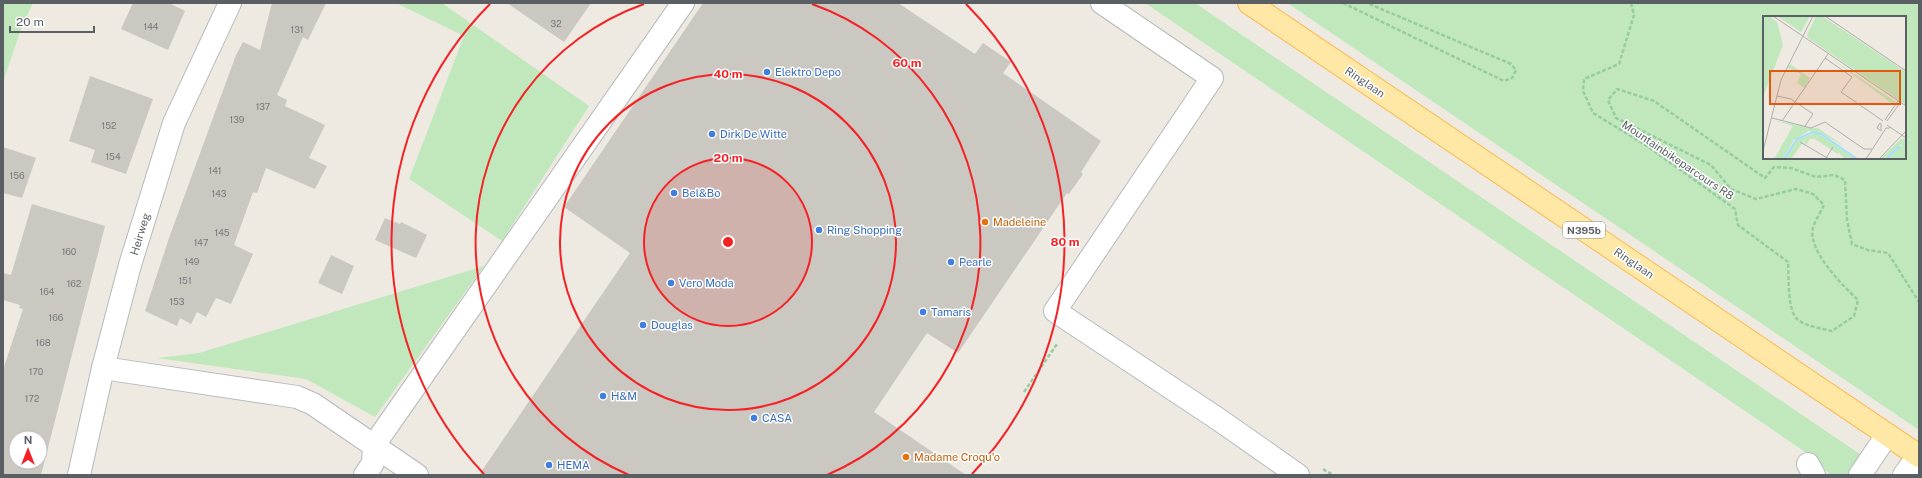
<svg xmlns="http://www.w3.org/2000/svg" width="1922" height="478" viewBox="0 0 1922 478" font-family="'Public Sans',sans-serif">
<rect width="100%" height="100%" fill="#eeeae2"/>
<!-- green -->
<g fill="#c0e8bc" fill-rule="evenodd">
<polygon points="3,3 33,3 20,32 3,82"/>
<polygon points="396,3 442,3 589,106 502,241 409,179 464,36"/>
<polygon points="1145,3 1195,3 1870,461 1860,475 1830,475 1817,460"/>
<path d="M 1287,3 L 1919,3 L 1919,430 ZM 1764,17 L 1905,17 L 1905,158 L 1764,158 Z"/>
<polygon points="484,266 375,417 306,379 157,358 199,353"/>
</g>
<!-- building -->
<g fill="#cbc7c1" fill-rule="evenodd">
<polygon points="133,3 169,3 185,11 168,50 121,29"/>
<polygon points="272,3 326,3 308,40 303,37 277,95 287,100 285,106 325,125 309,158 327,166 315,189 266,168 257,193 253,192 234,245 253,254 231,304 216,298 206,317 197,312 191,324 180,318 177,326 145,311 169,238 236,55 243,42 260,50"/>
<polygon points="507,3 591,3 564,42"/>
<polygon points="703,3 898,3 975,54 983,43 1011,62 1003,73 1101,141 1081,172 1083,174 1069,194 1067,193 958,353 927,333 874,412 966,475 479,475 630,253 564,207"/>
<polygon points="90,76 153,99 126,174 91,162 95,150 69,141"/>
<polygon points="3,147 36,158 22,198 3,193"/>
<path d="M 32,204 L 105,226 L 41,475 L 3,475 L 3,370 L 23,309 L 19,308 L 20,305 L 3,300 L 3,273 L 11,275 ZM 16,438 L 40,438 L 40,462 L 16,462 Z"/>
<polygon points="385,218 400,224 401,222 427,235 416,258 375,240"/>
<polygon points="331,255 354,266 342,294 318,283"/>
</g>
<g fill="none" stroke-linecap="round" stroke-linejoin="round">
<defs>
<g id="minor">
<polyline points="1102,3 1212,78 1055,311 1218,419 1298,475"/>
<polyline points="103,368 297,397 313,404 417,475"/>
<polyline points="1808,464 1814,475"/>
<polyline points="79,475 103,368 130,265 174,123 230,3"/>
<polyline points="365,475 373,463 374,445 683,3"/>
<polyline points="1860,475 1887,435"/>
<polyline points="1904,475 1918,456"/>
</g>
<polyline id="major" points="1249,3 1919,456"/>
</defs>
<!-- minor casing -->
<use href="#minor" stroke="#b5b9bd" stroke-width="24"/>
<!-- major casing -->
<use href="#major" stroke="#fbbb4e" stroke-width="24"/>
<!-- path -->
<g stroke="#96cca0" stroke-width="2.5" stroke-dasharray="4 2" stroke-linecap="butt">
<polyline points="1343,3 1504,81 1512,78 1516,70 1511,64 1367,3"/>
<path d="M 1631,3 L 1634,15 L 1619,64 L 1584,79 L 1583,91 L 1593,113 L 1644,144 L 1735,209 L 1738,225 L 1788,262 C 1789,275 1787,310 1797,319 C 1806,327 1821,328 1832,331 L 1854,316 L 1858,300 C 1843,286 1807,250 1813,228 C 1815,220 1821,212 1824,205 L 1813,194 L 1796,189 L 1756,199 L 1731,189 L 1711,165 L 1616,118 L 1608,100 L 1617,89 L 1654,101 L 1765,178 L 1774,167 L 1791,168 L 1816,177 L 1834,175 L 1845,180 L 1847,220 L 1852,244 L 1868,250 L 1888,253 L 1919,302"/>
<polyline points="1024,392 1057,344"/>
<polyline points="1323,469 1333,475"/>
</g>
<!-- minor -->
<use href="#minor" stroke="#fff" stroke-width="22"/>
<!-- major -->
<use href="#major" stroke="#ffe8a6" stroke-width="22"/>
</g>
<!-- distance rings -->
<circle cx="728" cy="242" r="84" fill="#f52124" fill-opacity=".12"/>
<g fill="none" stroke="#f52124" stroke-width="2">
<circle cx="728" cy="242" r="84"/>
<circle cx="728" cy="242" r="168"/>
<path d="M629 475A253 253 0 0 1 644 4M812 4A253 253 0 0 1 827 475"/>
<path d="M484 474A337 337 0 0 1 490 4M966 4A337 337 0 0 1 972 474"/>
</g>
<!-- markers -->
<g fill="#3f7fe0" stroke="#fff" stroke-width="1.5">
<circle cx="767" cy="72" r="4"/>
<circle cx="712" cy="134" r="4"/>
<circle cx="674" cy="193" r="4"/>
<circle cx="819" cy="230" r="4"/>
<circle cx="951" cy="262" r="4"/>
<circle cx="671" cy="283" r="4"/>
<circle cx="923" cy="312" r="4"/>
<circle cx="643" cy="325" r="4"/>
<circle cx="603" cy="396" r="4"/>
<circle cx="754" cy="418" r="4"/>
<circle cx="549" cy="465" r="4"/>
</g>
<g fill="#e8710a" stroke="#fff" stroke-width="1.5">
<circle cx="985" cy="222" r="4"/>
<circle cx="906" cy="457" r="4"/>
</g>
<g text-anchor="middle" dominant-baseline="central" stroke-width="3" stroke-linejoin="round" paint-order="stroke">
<!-- number labels -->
<g font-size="9" fill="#76797b">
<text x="556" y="23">32</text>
<text x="151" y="26">144</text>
<text x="297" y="29">131</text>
<text x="263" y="106">137</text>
<text x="237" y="119">139</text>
<text x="109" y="125">152</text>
<text x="113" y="156">154</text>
<text x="215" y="170">141</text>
<text x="17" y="175">156</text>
<text x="219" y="193">143</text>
<text x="222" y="232">145</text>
<text x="201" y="242">147</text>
<text x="69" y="251">160</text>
<text x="192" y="261">149</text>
<text x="185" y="280">151</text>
<text x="74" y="283">162</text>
<text x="47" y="291">164</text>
<text x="177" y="301">153</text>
<text x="56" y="317">166</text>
<text x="43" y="342">168</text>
<text x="36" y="371">170</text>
<text x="32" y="398">172</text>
</g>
<!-- shield labels -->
<rect fill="#fff" stroke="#8c8f92" stroke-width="1" x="1563" y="222" width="42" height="16" rx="3"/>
<g font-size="10" font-weight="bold" fill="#5a5f64">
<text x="1584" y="230">N395b</text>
</g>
<!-- shop labels -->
<g font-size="11" fill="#366cbe" stroke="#fff" text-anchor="start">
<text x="775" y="72">Elektro Depo</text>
<text x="720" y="134">Dirk De Witte</text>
<text x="682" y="193">Bel&amp;Bo</text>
<text x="827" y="230">Ring Shopping</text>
<text x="959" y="262">Pearle</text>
<text x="679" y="283">Vero Moda</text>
<text x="931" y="312">Tamaris</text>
<text x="651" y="325">Douglas</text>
<text x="611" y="396">H&amp;M</text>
<text x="762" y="418">CASA</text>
<text x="557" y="465">HEMA</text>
</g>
<!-- street labels -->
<g font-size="11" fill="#5a5f64" stroke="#fff">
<text transform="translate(1365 82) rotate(34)">Ringlaan</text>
<text transform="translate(1678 160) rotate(34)">Mountainbikeparcours R8</text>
<text transform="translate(140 234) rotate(-73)">Heirweg</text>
<text transform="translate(1634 263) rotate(34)">Ringlaan</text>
</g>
<!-- food labels -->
<g font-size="11" fill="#c56008" stroke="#fff" text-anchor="start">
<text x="993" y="222">Madeleine</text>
<text x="914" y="457">Madame Croqu'o</text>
</g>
</g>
<!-- overview -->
<g transform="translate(1763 16)">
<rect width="143" height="143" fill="#eeeae2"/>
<path d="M 0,0 L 6,0 L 14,6 L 20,29 L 0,81 ZM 14,0 L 47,0 L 38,16 ZM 53,0 L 59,0 L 143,56 L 143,89 L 45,22 L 44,19 ZM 65,40 L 134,87 L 131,89 ZM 27,48 L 47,62 L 41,72 L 34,67 L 38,58 L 25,52 ZM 10,104 L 47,112 L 55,112 L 82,131 L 58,117 L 46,115 L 31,124 L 20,143 L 11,143 L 30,110 ZM 52,117 L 59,120 L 92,143 L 83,141 L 85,143 L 82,143 L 74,135 L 76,139 L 52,123 L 47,123 L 43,129 L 41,127 L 44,121 L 28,143 L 22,143 L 34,124 ZM 138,123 L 143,123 L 143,143 L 125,143 L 139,129 L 138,128 L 121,143 L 117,143 Z" fill="#c0e8bc"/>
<path fill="none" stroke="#a1dfff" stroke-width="2" d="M 21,143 L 34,123 L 50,116 L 58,118 L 94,143M 123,143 L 137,130"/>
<path fill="none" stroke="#afaeac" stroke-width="1" d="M 10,0 L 143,90M 62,0 L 143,55M 62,42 L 89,61 L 78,76 L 120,105M 14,80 L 28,83 L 50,98 L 42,110M 9,102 L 48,112 L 62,106 L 101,133 L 109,133M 122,104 L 135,85M 19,105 L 65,38M 124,105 L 137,87M 117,107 L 114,112 L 118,115 L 118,107M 124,109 L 143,122M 37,126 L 66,143M 0,135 L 18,64 L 50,0M 63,142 L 70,131M 103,143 L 123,112 L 127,112M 116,143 L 143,115"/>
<path fill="#e15910" fill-opacity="0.15" stroke="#e15910" stroke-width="2" d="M 7,55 L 137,55 L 137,88 L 7,88 Z"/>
<rect width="143" height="143" fill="none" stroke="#5a5f64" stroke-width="2"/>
</g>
<circle cx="728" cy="242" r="6" fill="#f52124" stroke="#fff" stroke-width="2"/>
<g font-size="12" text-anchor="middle" font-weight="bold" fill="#f52124" stroke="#fff" stroke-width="3" stroke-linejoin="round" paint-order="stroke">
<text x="907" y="67">60 m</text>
<text x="728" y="78">40 m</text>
<text x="728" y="162">20 m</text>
<text x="1065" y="246">80 m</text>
</g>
<!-- border -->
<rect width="1922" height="478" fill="none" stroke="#5a5f64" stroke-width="8"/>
<!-- north arrow -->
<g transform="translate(28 450)"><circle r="19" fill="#ffffff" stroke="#bdbfc1"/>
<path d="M0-3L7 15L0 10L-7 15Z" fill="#f52124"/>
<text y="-6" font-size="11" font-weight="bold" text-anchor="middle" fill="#5a5f64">N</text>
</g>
<!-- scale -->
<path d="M10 26v6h84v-6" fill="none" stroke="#5a5f64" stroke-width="2"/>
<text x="16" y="26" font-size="12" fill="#5a5f64" stroke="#ffffff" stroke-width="3" paint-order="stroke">20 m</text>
</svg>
